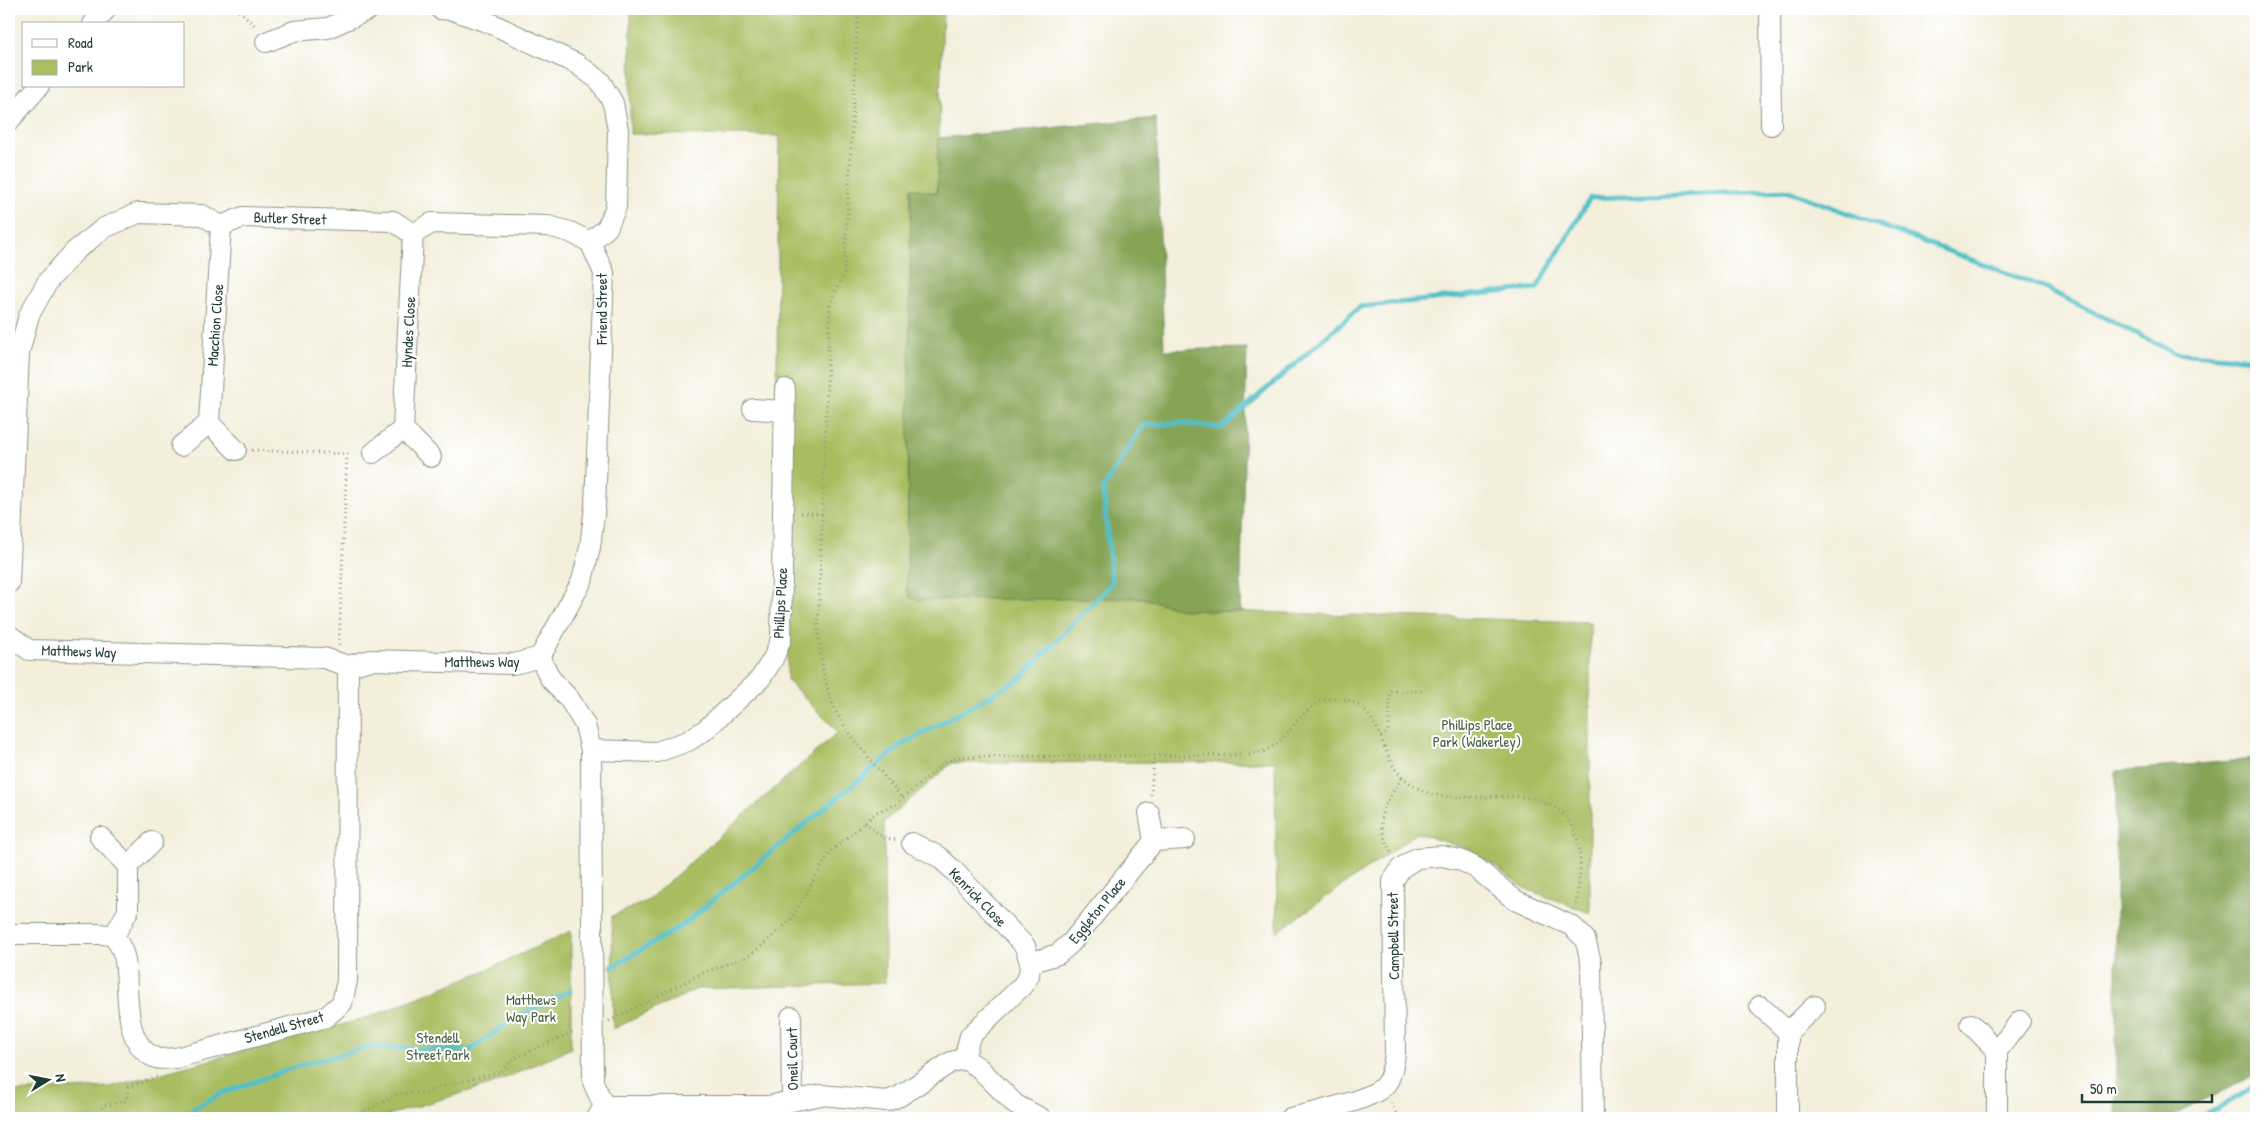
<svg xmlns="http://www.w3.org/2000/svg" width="2265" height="1127" viewBox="0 0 2265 1127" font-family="'Patrick Hand',sans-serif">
<rect width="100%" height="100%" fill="#fff"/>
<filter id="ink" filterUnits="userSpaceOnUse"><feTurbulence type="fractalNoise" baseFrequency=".02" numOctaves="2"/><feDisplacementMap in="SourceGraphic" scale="10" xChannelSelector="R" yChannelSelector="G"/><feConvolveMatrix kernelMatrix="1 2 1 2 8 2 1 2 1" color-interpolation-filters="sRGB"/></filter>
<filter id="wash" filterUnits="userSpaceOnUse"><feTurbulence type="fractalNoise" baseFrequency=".0096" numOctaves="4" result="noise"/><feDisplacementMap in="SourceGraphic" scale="20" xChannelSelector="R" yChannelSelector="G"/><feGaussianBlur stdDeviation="1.12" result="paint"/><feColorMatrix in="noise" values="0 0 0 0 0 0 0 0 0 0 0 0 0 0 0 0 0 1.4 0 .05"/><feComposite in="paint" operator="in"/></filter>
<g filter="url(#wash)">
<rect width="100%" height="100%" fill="#f3efdb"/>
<!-- green -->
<g fill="#a9bd61" stroke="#647d4a">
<polygon points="631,9 943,9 937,193 911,189 907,590 910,597 1143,598 1184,610 1590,622 1590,913 1526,889 1473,851 1417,833 1277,932 1275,762 952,763 884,822 885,983 697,989 613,1029 612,916 647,901 838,732 787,680 792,381 777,380 779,136 630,134"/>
<polygon points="571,931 571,1048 493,1084 378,1118 9,1118 9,1092 110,1087 367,1018 491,968"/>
</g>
<!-- forest -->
<g fill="#86a457" stroke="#527046">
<polygon points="1156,118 1164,350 1247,348 1240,612 1184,610 1143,598 917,600 910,597 907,590 911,188 937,193 938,138"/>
<polygon points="2256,759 2256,1074 2168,1118 2116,1118 2116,771"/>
</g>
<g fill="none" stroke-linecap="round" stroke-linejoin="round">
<!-- stream -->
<g stroke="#51bfc8" stroke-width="5">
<polyline points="612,967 683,925 900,746 1020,679 1112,583 1103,489 1143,425 1181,423 1222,428 1360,307 1537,288 1590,198 1789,191 2041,286 2175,353 2256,359"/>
<polyline points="177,1118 220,1094 304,1064 369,1047 469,1051 513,1019 570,991"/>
<polyline points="2198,1118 2220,1108 2256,1085"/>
</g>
</g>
</g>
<g filter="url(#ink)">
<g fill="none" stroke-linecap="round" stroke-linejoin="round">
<defs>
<g id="minor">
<polyline points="440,9 453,10 490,23 577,64 600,81 613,103 618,130 616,207 607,228 590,242 604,273 595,507 590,547 582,581 540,657"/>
<polyline points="1770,9 1771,125"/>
<polyline points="93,24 106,9"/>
<polyline points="266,42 294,31 328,28 370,9"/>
<polyline points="9,121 39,86"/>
<polyline points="753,409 785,411"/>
<polyline points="209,423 221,226"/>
<polyline points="403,429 413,234"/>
<polyline points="181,446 209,423 236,450"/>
<polyline points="373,453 403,429 431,457"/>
<polyline points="9,583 19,353 29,315 48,281 75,251 104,228 138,213 202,215 221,226 243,217 393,221 413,234 432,223 548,226 570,232 590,242"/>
<polyline points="9,635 29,650 324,658 348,666 371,660 514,664 540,657 550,678 570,700 585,725 591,750 593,1082 604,1106 597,1118"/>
<polyline points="591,750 657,752 688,741 705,730 760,679 773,659 781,639 785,389"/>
<polyline points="1149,813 1154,841 1185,839"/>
<polyline points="100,837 128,866 152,842"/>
<polyline points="912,843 939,857 953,870 1025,946 1030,963"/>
<path d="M 9,934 L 102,934 L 114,936 C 119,944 124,951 125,961 C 130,990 121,1045 156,1058 C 161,1060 170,1058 176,1058 L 326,1017 L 342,1003 L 347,981 L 348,666"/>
<polyline points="114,936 128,911 128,866"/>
<polyline points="1760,1006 1788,1032 1815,1006"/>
<polyline points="791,1017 792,1101"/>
<polyline points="1971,1024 1997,1051 2020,1021"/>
<polyline points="1788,1032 1788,1118"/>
<polyline points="1997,1051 1997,1118"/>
<polyline points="964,1059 970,1036 1022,986 1029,976 1030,963 1058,954 1071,943 1154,841"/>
<polyline points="604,1106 768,1106 821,1095 887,1101 900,1096 951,1062 964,1059 978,1067 1016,1105 1041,1118"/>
<path d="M 1290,1118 C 1310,1114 1370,1100 1383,1087 C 1392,1079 1393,1065 1395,1054 L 1393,881 L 1401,868 L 1417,858 L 1442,856 L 1460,860 L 1476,868 L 1515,900 L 1572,926 L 1585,939 L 1591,962 L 1593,1118"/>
</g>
</defs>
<!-- minor casing -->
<use href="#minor" stroke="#899688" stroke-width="22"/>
<!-- path -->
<g stroke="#899688" stroke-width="3" stroke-dasharray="1 4" stroke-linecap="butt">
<polyline points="234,9 242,13 256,27"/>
<path d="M 862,9 L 858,17 L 844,274 L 830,303 L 818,627 C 821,658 824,693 841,720 C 858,748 883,773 903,799"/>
<polyline points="252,450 347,454 339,645"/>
<polyline points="801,513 822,514"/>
<polyline points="1381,737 1387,733 1389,728 1390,691 1424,691"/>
<polyline points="1151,795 1154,756"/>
<polyline points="865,822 882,837 896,840"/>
<path d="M 1391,852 C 1373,817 1382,809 1402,778"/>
<path d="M 609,1021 L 703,973 L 751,955 L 791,920 L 830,852 L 877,812 L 896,804 L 944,763 L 958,757 L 1248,755 C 1254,753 1263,752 1269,749 C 1295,733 1305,695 1341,699 C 1374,703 1379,739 1392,763 C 1398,776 1408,782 1419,789 C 1432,797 1452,797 1467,797 C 1485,798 1519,794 1535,799 C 1589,814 1583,866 1575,909"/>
<polyline points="1391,1103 1398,1118"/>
<polyline points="101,1118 102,1106 126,1101 128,1087 157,1077"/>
<polyline points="341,1118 372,1108 398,1093 426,1093 439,1087 501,1072 515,1058 575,1031"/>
</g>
<!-- minor -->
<use href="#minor" stroke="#fff" stroke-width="20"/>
</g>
</g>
<g text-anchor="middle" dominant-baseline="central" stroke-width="4" stroke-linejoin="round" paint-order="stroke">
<!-- street labels -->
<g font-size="15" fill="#1f3d34" stroke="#fff">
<text transform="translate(290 218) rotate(2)">Butler Street</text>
<text transform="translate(601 309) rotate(-90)">Friend Street</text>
<text transform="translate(215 325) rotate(-86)">Macchion Close</text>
<text transform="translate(408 332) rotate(-87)">Hyndes Close</text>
<text transform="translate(780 603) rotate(-87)">Phillips Place</text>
<text transform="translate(79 651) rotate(2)">Matthews Way</text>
<text x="482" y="661">Matthews Way</text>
<text transform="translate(978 897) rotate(46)">Kenrick Close</text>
<text transform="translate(1097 910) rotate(-51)">Eggleton Place</text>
<text transform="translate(1393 936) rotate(-91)">Campbell Street</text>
<text transform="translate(284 1027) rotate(-16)">Stendell Street</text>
<text transform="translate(792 1059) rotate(-91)">Oneil Court</text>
</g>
<!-- park labels -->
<g font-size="15" fill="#486342" stroke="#fff">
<text x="1477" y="724">Phillips Place<tspan x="1477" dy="17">Park (Wakerley)</tspan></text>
<text x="531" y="999">Matthews<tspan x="531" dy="17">Way Park</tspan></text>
<text x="438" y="1037">Stendell<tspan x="438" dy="17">Street Park</tspan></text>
</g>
</g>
<!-- margin -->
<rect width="2265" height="1127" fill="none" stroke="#fff" stroke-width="30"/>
<!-- legend -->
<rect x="22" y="22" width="162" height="65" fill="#ffffff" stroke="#a5b1ae"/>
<rect x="32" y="39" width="25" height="8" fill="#ffffff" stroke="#a5b1ae"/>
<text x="68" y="48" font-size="15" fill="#1f3d34">Road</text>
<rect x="32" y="60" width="25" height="15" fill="#a9bd61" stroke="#a5b1ae"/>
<text x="68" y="72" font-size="15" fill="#1f3d34">Park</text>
<!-- north arrow -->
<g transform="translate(48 1080) rotate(80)" stroke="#ffffff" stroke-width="4" paint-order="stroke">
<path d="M0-4L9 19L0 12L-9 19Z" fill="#1f3d34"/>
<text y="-8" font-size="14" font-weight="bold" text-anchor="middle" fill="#1f3d34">N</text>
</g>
<!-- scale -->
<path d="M2082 1094v8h130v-8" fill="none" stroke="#1f3d34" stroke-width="2.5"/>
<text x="2090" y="1094" font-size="15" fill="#1f3d34" stroke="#ffffff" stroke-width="4" paint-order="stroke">50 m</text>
</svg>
